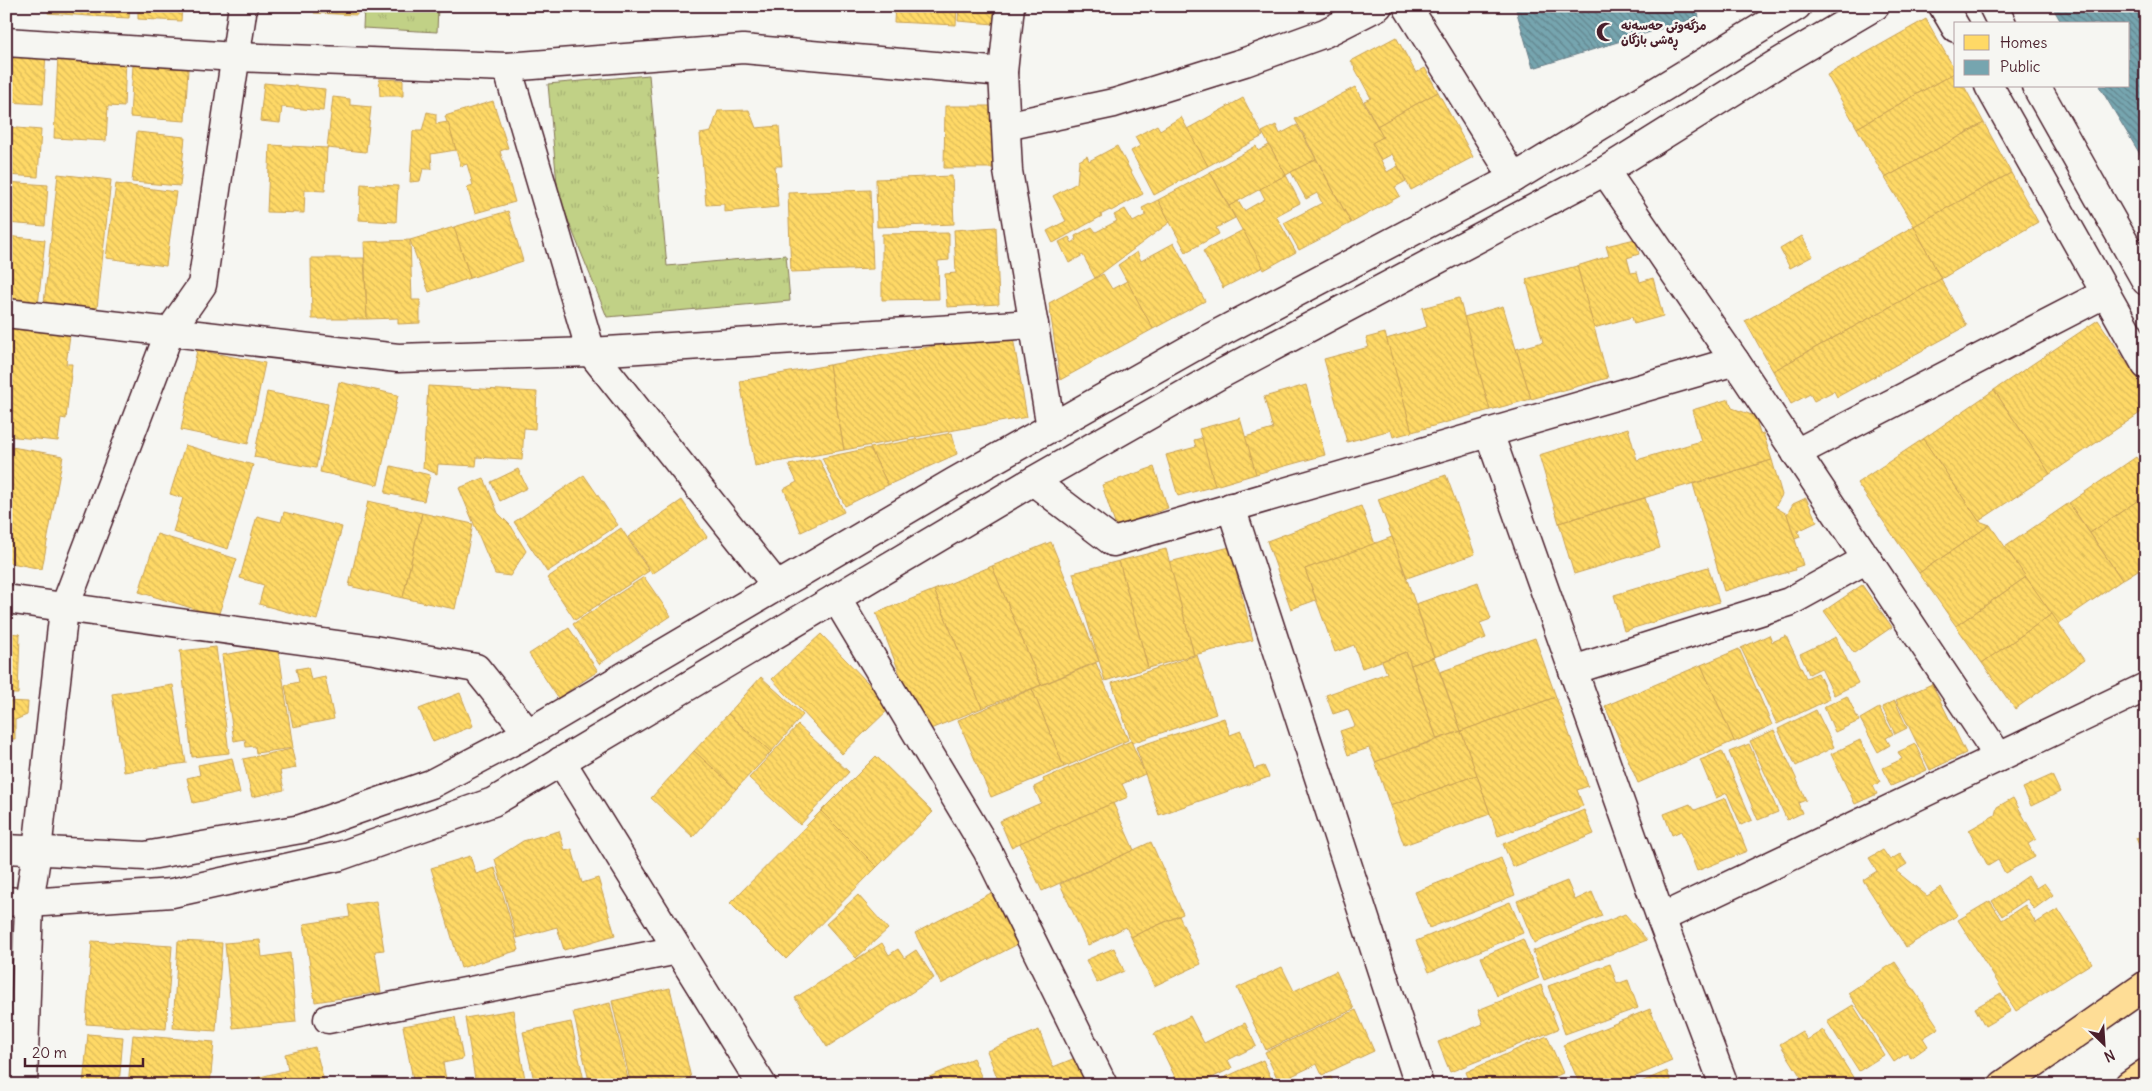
<svg xmlns="http://www.w3.org/2000/svg" width="2152" height="1091" viewBox="0 0 2152 1091" font-family="Delius,'Playpen Sans Arabic',sans-serif">
<defs>
<pattern id="grass-tufts" width="24" height="20" patternUnits="userSpaceOnUse" patternTransform="scale(1.25)"><rect width="24" height="20" fill="#c1d186"/><path d="M3 7l-1-3M5 7V3M7 7l1-3M15 17l-1-3M17 17v-4M19 17l1-3" fill="none" stroke="#a7b374"/></pattern>
<pattern id="homes-back-hatch" width="6" height="6" patternUnits="userSpaceOnUse" patternTransform="scale(1.25)"><rect width="6" height="6" fill="#ffd966"/><path d="M-1 5l2 2M0 0l6 6M5-1l2 2" fill="none" stroke="#dcba59"/></pattern>
<pattern id="public-back-hatch" width="6" height="6" patternUnits="userSpaceOnUse" patternTransform="scale(1.25)"><rect width="6" height="6" fill="#76a5af"/><path d="M-1 5l2 2M0 0l6 6M5-1l2 2" fill="none" stroke="#63868f"/></pattern>
</defs>
<rect width="100%" height="100%" fill="#f6f6f2"/>
<filter id="ink" filterUnits="userSpaceOnUse"><feTurbulence type="fractalNoise" baseFrequency=".02" numOctaves="2"/><feDisplacementMap in="SourceGraphic" scale="10" xChannelSelector="R" yChannelSelector="G"/><feConvolveMatrix kernelMatrix="1 2 1 2 8 2 1 2 1" color-interpolation-filters="sRGB"/></filter>
<g filter="url(#ink)">
<!-- grass -->
<g fill="url(#grass-tufts)" stroke="#867858">
<polygon points="364,6 438,6 437,32 363,28"/>
<polygon points="649,75 667,266 786,255 790,301 607,317 558,195 548,84"/>
</g>
<!-- homes -->
<g fill="url(#homes-back-hatch)" stroke="#c9a154">
<polygon points="48,6 89,6 89,16 48,13"/>
<polygon points="89,6 130,6 129,18 89,16"/>
<polygon points="138,6 182,6 181,21 138,19"/>
<polygon points="315,6 357,6 357,15 314,13"/>
<polygon points="895,6 957,6 956,25 894,22"/>
<polygon points="959,6 996,6 994,24 958,21"/>
<polygon points="1926,19 1956,72 1857,128 1827,75"/>
<polygon points="1396,37 1416,73 1425,68 1438,92 1377,126 1364,101 1371,98 1351,61"/>
<polygon points="6,51 46,53 43,104 6,102"/>
<polygon points="58,55 126,58 124,107 108,106 106,141 54,138"/>
<polygon points="133,65 188,69 185,121 130,117"/>
<polygon points="1956,72 1956,86 1964,86 1984,123 1885,178 1857,128"/>
<polygon points="379,79 403,80 403,96 380,96"/>
<polygon points="264,83 325,89 323,111 282,107 280,123 260,121"/>
<polygon points="1355,87 1383,137 1372,143 1387,172 1398,166 1406,181 1395,187 1400,196 1351,223 1295,119"/>
<polygon points="1438,92 1473,157 1411,190 1392,154 1381,160 1372,143 1383,137 1377,126"/>
<polygon points="333,97 350,99 350,105 371,107 366,152 327,148"/>
<polygon points="1243,98 1263,136 1208,166 1187,129"/>
<polygon points="493,101 508,148 500,151 515,202 475,213 467,187 473,185 467,164 461,166 445,116"/>
<polygon points="945,106 996,106 995,168 944,168"/>
<polygon points="749,110 756,128 779,126 782,166 775,166 778,207 724,212 724,204 706,205 700,134 711,132 718,111"/>
<polygon points="427,112 436,114 436,124 448,122 456,150 431,154 432,169 423,169 420,181 410,182 413,131 422,131"/>
<polygon points="1181,117 1208,166 1154,195 1131,151 1140,146 1135,137 1157,125 1160,130"/>
<polygon points="1984,123 2011,173 1914,226 1885,178"/>
<polygon points="1276,125 1280,134 1297,125 1316,159 1286,175 1262,132"/>
<polygon points="6,127 41,130 38,177 6,175"/>
<polygon points="137,132 185,137 180,186 132,182"/>
<polygon points="270,145 327,148 325,191 305,190 304,213 267,212"/>
<polygon points="1269,145 1286,175 1229,206 1210,172 1256,146 1258,151"/>
<polygon points="1117,146 1143,194 1111,211 1110,210 1100,215 1102,216 1053,243 1047,231 1066,221 1053,196 1077,183 1079,161 1087,156 1089,161"/>
<polygon points="1316,159 1351,223 1299,250 1284,223 1322,203 1317,193 1306,199 1291,172"/>
<polygon points="1210,172 1235,218 1216,228 1219,234 1186,252 1158,200"/>
<polygon points="2011,173 2038,222 1941,279 1914,226"/>
<polygon points="58,174 111,180 97,308 44,303"/>
<polygon points="1286,175 1300,203 1276,216 1296,252 1264,270 1229,206 1238,201 1244,211 1265,199 1260,189"/>
<polygon points="952,176 954,224 877,227 876,179"/>
<polygon points="6,182 48,185 45,226 6,223"/>
<polygon points="116,184 176,192 166,266 106,258"/>
<polygon points="361,184 398,186 396,222 359,220"/>
<polygon points="870,190 873,269 791,272 788,193"/>
<polygon points="1158,200 1170,222 1095,278 1083,255 1069,263 1059,242 1069,237 1072,243 1076,240 1075,236 1092,227 1096,232 1117,221 1114,215 1125,209 1133,222 1146,215 1142,208"/>
<polygon points="508,211 523,261 470,278 454,227"/>
<polygon points="1914,226 1941,279 1773,371 1745,321"/>
<polygon points="454,227 470,278 429,292 410,240"/>
<polygon points="996,227 999,304 947,307 945,274 956,273 954,230"/>
<polygon points="1243,230 1263,267 1223,288 1203,251"/>
<polygon points="949,233 949,260 938,261 939,299 882,300 882,234"/>
<polygon points="6,236 45,240 38,306 6,303"/>
<polygon points="1802,236 1813,256 1790,268 1780,249"/>
<polygon points="1635,239 1639,254 1627,258 1631,273 1637,272 1640,282 1653,278 1663,316 1634,324 1632,317 1594,328 1577,266 1609,256 1606,246"/>
<polygon points="410,240 412,300 420,300 420,323 398,324 398,318 367,319 364,242"/>
<polygon points="1174,243 1205,301 1153,329 1118,265 1137,252 1141,261"/>
<polygon points="311,258 364,258 367,319 312,319"/>
<polygon points="1577,266 1608,378 1531,399 1516,349 1543,342 1526,279"/>
<polygon points="1103,274 1112,289 1127,281 1153,329 1060,380 1049,303"/>
<polygon points="1941,279 1967,326 1837,397 1834,391 1814,401 1810,394 1791,404 1773,371"/>
<polygon points="1459,298 1490,410 1412,432 1386,339 1427,327 1422,308"/>
<polygon points="1503,306 1531,399 1490,410 1464,317"/>
<polygon points="2098,320 2146,391 2146,409 2050,474 1994,390"/>
<polygon points="6,328 70,335 66,364 72,364 66,419 61,418 58,441 6,436"/>
<polygon points="1012,332 1027,417 844,450 829,365"/>
<polygon points="1385,333 1412,432 1393,437 1391,430 1347,442 1324,359 1369,347 1366,338"/>
<polygon points="197,350 265,363 248,444 181,430"/>
<polygon points="829,365 844,450 755,466 740,381"/>
<polygon points="339,382 398,395 378,485 320,472"/>
<polygon points="1306,385 1325,455 1256,474 1245,437 1273,429 1264,397"/>
<polygon points="428,386 537,392 535,429 524,428 522,460 477,457 476,466 438,464 437,474 423,468"/>
<polygon points="1994,390 2050,474 1979,521 1923,439"/>
<polygon points="267,392 328,404 316,468 254,457"/>
<polygon points="1729,399 1732,408 1755,416 1760,434 1763,433 1772,460 1559,523 1539,455 1628,428 1637,460 1701,441 1692,410"/>
<polygon points="1240,418 1256,474 1215,486 1199,429"/>
<polygon points="952,433 957,454 888,485 870,448"/>
<polygon points="1202,438 1215,486 1178,496 1166,455 1196,447 1194,440"/>
<polygon points="1923,439 1979,521 1990,525 1919,573 1857,483"/>
<polygon points="185,445 253,465 228,549 173,532 183,498 170,494"/>
<polygon points="6,446 63,456 42,569 6,562"/>
<polygon points="870,448 888,485 845,506 822,458"/>
<polygon points="2136,457 2146,471 2146,495 2090,533 2069,503"/>
<polygon points="819,459 844,512 801,532 784,489 797,482 789,465"/>
<polygon points="1772,460 1782,495 1775,507 1787,514 1803,565 1794,568 1795,570 1724,591 1693,484"/>
<polygon points="391,466 430,475 424,501 385,493"/>
<polygon points="1154,467 1168,508 1116,527 1102,485"/>
<polygon points="518,469 527,488 500,501 491,482"/>
<polygon points="584,475 618,525 547,572 514,522"/>
<polygon points="1446,475 1475,554 1407,578 1378,499"/>
<polygon points="484,478 498,513 511,526 526,551 510,576 495,574 459,488"/>
<polygon points="2146,495 2146,565 2122,580 2090,533"/>
<polygon points="1645,498 1660,548 1574,574 1559,523"/>
<polygon points="1806,498 1817,522 1798,531 1800,537 1795,539 1787,514 1793,504"/>
<polygon points="682,500 707,537 652,574 628,537"/>
<polygon points="368,501 422,513 403,598 349,586"/>
<polygon points="2069,503 2122,580 2058,624 2005,547"/>
<polygon points="1361,506 1375,544 1305,569 1316,600 1291,609 1267,541"/>
<polygon points="284,512 342,527 317,620 259,604 264,585 240,578 257,516 281,522"/>
<polygon points="422,513 473,524 455,609 403,598"/>
<polygon points="1990,525 2026,577 1956,626 1919,573"/>
<polygon points="621,528 649,571 575,620 547,578"/>
<polygon points="157,534 237,559 218,616 139,592"/>
<polygon points="1392,537 1434,657 1411,665 1406,652 1362,668 1354,645 1335,652 1305,569"/>
<polygon points="1051,542 1099,661 1041,685 992,566"/>
<polygon points="1230,547 1253,640 1194,655 1169,562"/>
<polygon points="1166,549 1194,655 1148,668 1119,561"/>
<polygon points="1119,561 1148,668 1105,681 1073,573"/>
<polygon points="992,566 1041,685 982,708 934,590"/>
<polygon points="1708,567 1719,602 1624,631 1614,595"/>
<polygon points="644,577 671,616 599,664 573,624"/>
<polygon points="2026,577 2052,614 1982,663 1956,626"/>
<polygon points="1478,582 1491,619 1480,623 1486,638 1434,657 1416,604"/>
<polygon points="1862,585 1892,627 1854,653 1824,611"/>
<polygon points="934,590 982,708 923,732 876,613"/>
<polygon points="2052,614 2084,660 2015,709 1982,663"/>
<polygon points="569,628 598,671 558,698 529,654"/>
<polygon points="6,633 20,634 18,694 6,694"/>
<polygon points="821,634 891,707 842,754 772,679"/>
<polygon points="1769,635 1772,642 1786,636 1806,678 1818,673 1830,699 1777,724 1741,648"/>
<polygon points="1836,637 1858,683 1834,695 1821,668 1809,674 1800,654"/>
<polygon points="1535,638 1556,697 1461,731 1440,672"/>
<polygon points="278,646 293,748 256,753 255,746 246,747 245,739 234,741 222,655"/>
<polygon points="216,647 229,753 192,757 180,651"/>
<polygon points="1739,649 1772,725 1734,742 1701,665"/>
<polygon points="1406,652 1437,739 1375,762 1369,748 1348,755 1340,731 1355,726 1348,709 1333,714 1326,695 1387,673 1382,661"/>
<polygon points="1197,655 1216,714 1132,743 1112,683"/>
<polygon points="1434,657 1461,731 1437,739 1411,665"/>
<polygon points="1096,663 1128,740 1064,767 1032,689"/>
<polygon points="1701,665 1734,741 1638,783 1605,706"/>
<polygon points="308,667 311,680 325,677 334,719 293,727 285,685 299,682 296,669"/>
<polygon points="761,677 803,715 771,752 728,714"/>
<polygon points="1932,684 1966,753 1930,770 1896,700"/>
<polygon points="173,685 186,763 124,772 112,694"/>
<polygon points="1032,689 1064,767 991,797 958,720"/>
<polygon points="460,693 473,726 433,742 419,709"/>
<polygon points="1847,696 1859,721 1835,732 1824,707"/>
<polygon points="1556,697 1588,786 1577,790 1583,806 1498,836 1461,731"/>
<polygon points="6,701 28,702 27,715 15,720 15,739 6,739"/>
<polygon points="1895,701 1907,728 1895,734 1882,707"/>
<polygon points="1879,708 1893,734 1886,738 1890,745 1878,752 1860,719"/>
<polygon points="1816,710 1834,747 1796,766 1778,729"/>
<polygon points="728,714 771,752 736,789 694,751"/>
<polygon points="1224,718 1230,735 1241,731 1254,769 1264,766 1269,777 1159,815 1136,747"/>
<polygon points="798,725 849,772 800,825 749,778"/>
<polygon points="1774,730 1806,800 1798,803 1802,813 1787,820 1750,741"/>
<polygon points="1461,731 1477,775 1390,806 1375,762"/>
<polygon points="1860,740 1880,782 1873,786 1877,794 1855,804 1831,754"/>
<polygon points="1131,741 1145,774 1122,784 1128,797 1011,847 1000,821 1041,803 1034,787 1044,782 1043,779"/>
<polygon points="1749,744 1778,812 1758,820 1729,752"/>
<polygon points="1915,744 1927,770 1891,786 1883,768 1902,759 1898,752"/>
<polygon points="292,749 296,768 280,771 284,790 252,797 243,759"/>
<polygon points="694,751 736,789 693,837 651,798"/>
<polygon points="1722,751 1752,820 1741,825 1727,793 1716,798 1700,760"/>
<polygon points="876,756 933,812 877,867 821,811"/>
<polygon points="232,758 240,793 193,803 187,778 200,775 198,765"/>
<polygon points="1477,775 1490,814 1404,845 1390,806"/>
<polygon points="2052,775 2060,792 2031,806 2023,788"/>
<polygon points="1726,798 1747,851 1697,871 1681,831 1672,835 1664,814 1690,804 1695,810"/>
<polygon points="2013,798 2036,839 2028,844 2035,857 2005,873 1998,860 1988,866 1969,830 1995,815 1997,807"/>
<polygon points="1113,803 1134,850 1042,891 1020,843"/>
<polygon points="1584,810 1594,834 1513,867 1503,844"/>
<polygon points="821,811 877,867 786,959 730,903"/>
<polygon points="559,831 565,851 572,849 582,883 598,878 615,935 564,950 557,927 517,938 495,859 523,841"/>
<polygon points="2146,834 2146,861 2136,838"/>
<polygon points="1151,842 1183,914 1131,937 1126,927 1088,945 1060,884"/>
<polygon points="1883,850 1890,860 1900,854 1907,864 1896,871 1927,896 1941,887 1958,915 1906,947 1863,880 1877,871 1869,858"/>
<polygon points="470,856 476,874 495,868 519,950 461,968 431,868"/>
<polygon points="1501,858 1515,895 1429,928 1415,892"/>
<polygon points="2028,876 2036,888 2044,883 2053,895 2034,909 2027,899 2002,916 1992,901"/>
<polygon points="1567,881 1575,900 1592,892 1602,916 1534,943 1517,901"/>
<polygon points="991,893 1018,944 941,984 915,933"/>
<polygon points="858,895 888,929 856,958 826,924"/>
<polygon points="376,901 384,950 375,951 381,992 315,1002 304,924 350,917 348,905"/>
<polygon points="1990,901 2002,920 2025,905 2036,923 2058,909 2092,963 2016,1011 1958,920"/>
<polygon points="1510,902 1523,933 1429,972 1416,941"/>
<polygon points="1625,914 1647,940 1544,980 1533,951"/>
<polygon points="1179,916 1201,964 1154,986 1131,937"/>
<polygon points="1523,939 1539,978 1497,996 1481,957"/>
<polygon points="260,940 262,957 290,953 296,1022 233,1028 225,943"/>
<polygon points="92,941 172,946 166,1029 86,1024"/>
<polygon points="178,941 222,943 216,1031 173,1028"/>
<polygon points="882,943 889,955 898,949 904,958 916,950 934,978 827,1047 795,998"/>
<polygon points="1114,948 1124,971 1097,983 1086,960"/>
<polygon points="1895,962 1939,1028 1923,1038 1928,1046 1911,1058 1907,1053 1894,1062 1848,993"/>
<polygon points="1610,964 1617,984 1628,980 1638,1008 1565,1034 1548,986"/>
<polygon points="1282,967 1294,991 1336,971 1354,1009 1266,1050 1237,988"/>
<polygon points="1541,985 1558,1029 1450,1072 1438,1042 1483,1024 1478,1010"/>
<polygon points="670,988 691,1078 663,1085 631,1085 612,1001"/>
<polygon points="2001,993 2011,1011 1985,1026 1975,1008"/>
<polygon points="610,1003 629,1083 590,1085 573,1012"/>
<polygon points="1853,1005 1884,1055 1859,1071 1827,1021"/>
<polygon points="1650,1009 1672,1061 1615,1085 1580,1085 1563,1045"/>
<polygon points="513,1010 526,1085 476,1085 465,1018"/>
<polygon points="1356,1010 1374,1051 1322,1075 1317,1064 1279,1082 1265,1052"/>
<polygon points="1190,1016 1204,1043 1245,1023 1256,1046 1228,1060 1232,1068 1197,1085 1179,1085 1154,1034"/>
<polygon points="455,1017 463,1059 443,1063 447,1085 414,1085 403,1026"/>
<polygon points="571,1022 585,1085 535,1085 523,1032"/>
<polygon points="1039,1030 1053,1067 1075,1058 1086,1085 1000,1085 987,1051"/>
<polygon points="1823,1030 1856,1082 1852,1085 1806,1085 1780,1044 1802,1031 1807,1040"/>
<polygon points="88,1034 123,1037 119,1085 83,1085"/>
<polygon points="133,1035 214,1042 210,1085 128,1085"/>
<polygon points="1547,1036 1563,1073 1537,1085 1471,1085 1466,1072"/>
<polygon points="315,1047 325,1085 242,1085 244,1081 288,1070 285,1054"/>
<polygon points="973,1058 985,1085 911,1085"/>
<polygon points="1263,1060 1274,1085 1208,1085"/>
<polygon points="1667,1071 1672,1085 1634,1085"/>
<polygon points="1331,1077 1334,1085 1315,1085"/>
</g>
<!-- public -->
<g fill="url(#public-back-hatch)" stroke="#697d87">
<polygon points="1515,6 1696,6 1699,17 1533,68"/>
<polygon points="2052,6 2146,6 2146,164 2099,86 2128,86 2128,24 2062,24"/>
<polygon points="2080,6 2146,6 2146,37 2128,48 2128,24 2091,24"/>
</g>
<g fill="none" stroke-linecap="round" stroke-linejoin="round">
<defs>
<g id="minor">
<polyline points="1010,6 1003,72 1008,171 1051,428"/>
<polyline points="1407,6 1514,178"/>
<polyline points="6,42 235,57 507,67 743,49 1003,72"/>
<polyline points="507,67 591,352 777,586"/>
<polyline points="1006,126 1114,103 1245,62 1325,33 1378,6"/>
<polyline points="1605,171 1735,361 1999,757"/>
<polyline points="6,313 398,358 591,352 1034,324"/>
<polyline points="1489,433 1661,918 1724,1085"/>
<polyline points="1796,453 2106,293"/>
<polyline points="1033,481 1113,542 1735,361"/>
<polyline points="1231,507 1419,1085"/>
<polyline points="836,598 987,850 1103,1085"/>
<polyline points="6,599 374,650 476,668 528,733"/>
<polyline points="1573,670 1789,602 1867,559"/>
<polyline points="561,761 762,1085"/>
<polyline points="1661,918 2146,687"/>
<polyline points="328,1019 678,950"/>
<polyline points="23,1085 29,903 37,851 64,609 170,331 202,285 243,6"/>
</g>
<g id="tertiary">
<polyline points="1943,6 1956,28"/>
<polyline points="1993,6 2002,24"/>
<polyline points="1989,86 2146,365"/>
<polyline points="2036,86 2146,281"/>
<polyline points="6,849 145,856 301,829 431,784 528,733 954,482 1206,340 1514,178 1797,6"/>
<polyline points="6,901 29,903 172,893 340,856 493,802 1033,481 1219,375 1605,171 1778,63 1875,6"/>
</g>
<g id="primary">
<polyline points="2003,1085 2146,985"/>
<polyline points="2129,1085 2146,1073"/>
</g>
</defs>
<!-- minor casing -->
<use href="#minor" stroke="#4a1f2b" stroke-width="31"/>
<!-- tertiary casing -->
<use href="#tertiary" stroke="#4a1f2b" stroke-width="31"/>
<!-- primary casing -->
<use href="#primary" stroke="#4a1f2b" stroke-width="31"/>
<!-- minor -->
<use href="#minor" stroke="#f6f6f2" stroke-width="28"/>
<!-- tertiary -->
<use href="#tertiary" stroke="#f6f6f2" stroke-width="28"/>
<!-- primary -->
<use href="#primary" stroke="#fedd96" stroke-width="28"/>
</g>
</g>
<!-- icons -->
<defs>
<symbol id="mosque-bare" viewBox="-9 -9 18 18"><path d="M3.5-4.9A6 6 0 1 0 3.5 4.9A5 5 0 1 1 3.5-4.9Z" fill="#4a1f2b" stroke="#f6f6f2" stroke-width="2.5" paint-order="stroke"/></symbol>
</defs>
<g fill-rule="evenodd">
<use href="#mosque-bare" x="1592" y="18" width="28" height="28"/>
</g>
<g text-anchor="middle" dominant-baseline="central" stroke-width="5" stroke-linejoin="round" paint-order="stroke">
<!-- poi labels -->
<g font-size="12" font-weight="bold" fill="#4a1f2b" stroke="#f6f6f2" text-anchor="start">
<text x="1621" y="25">مزگەوتی حەسەنە<tspan x="1621" dy="14">ڕەشی بازگان</tspan></text>
</g>
</g>
<!-- margin -->
<rect width="2152" height="1091" fill="none" stroke="#f6f6f2" stroke-width="25"/>
<rect x="12" y="12" width="2127" height="1066" fill="none" stroke="#4a1f2b" stroke-width="2" filter="url(#ink)"/>
<!-- legend -->
<rect x="1954" y="22" width="175" height="65" fill="#f6f6f2" stroke="#b1a0a2"/>
<rect x="1964" y="35" width="25" height="15" fill="#ffd966" stroke="#b1a0a2"/>
<text x="2000" y="48" font-size="15" fill="#4a1f2b">Homes</text>
<rect x="1964" y="60" width="25" height="15" fill="#76a5af" stroke="#b1a0a2"/>
<text x="2000" y="72" font-size="15" fill="#4a1f2b">Public</text>
<!-- north arrow -->
<g transform="translate(2104 1044) rotate(155)" stroke="#f6f6f2" stroke-width="4" paint-order="stroke">
<path d="M0-4L9 19L0 12L-9 19Z" fill="#4a1f2b"/>
<text y="-8" font-size="14" font-weight="bold" text-anchor="middle" fill="#4a1f2b">N</text>
</g>
<!-- scale -->
<path d="M25 1058v8h118v-8" fill="none" stroke="#4a1f2b" stroke-width="2.5"/>
<text x="32" y="1058" font-size="15" fill="#4a1f2b" stroke="#f6f6f2" stroke-width="4" paint-order="stroke">20 m</text>
</svg>
